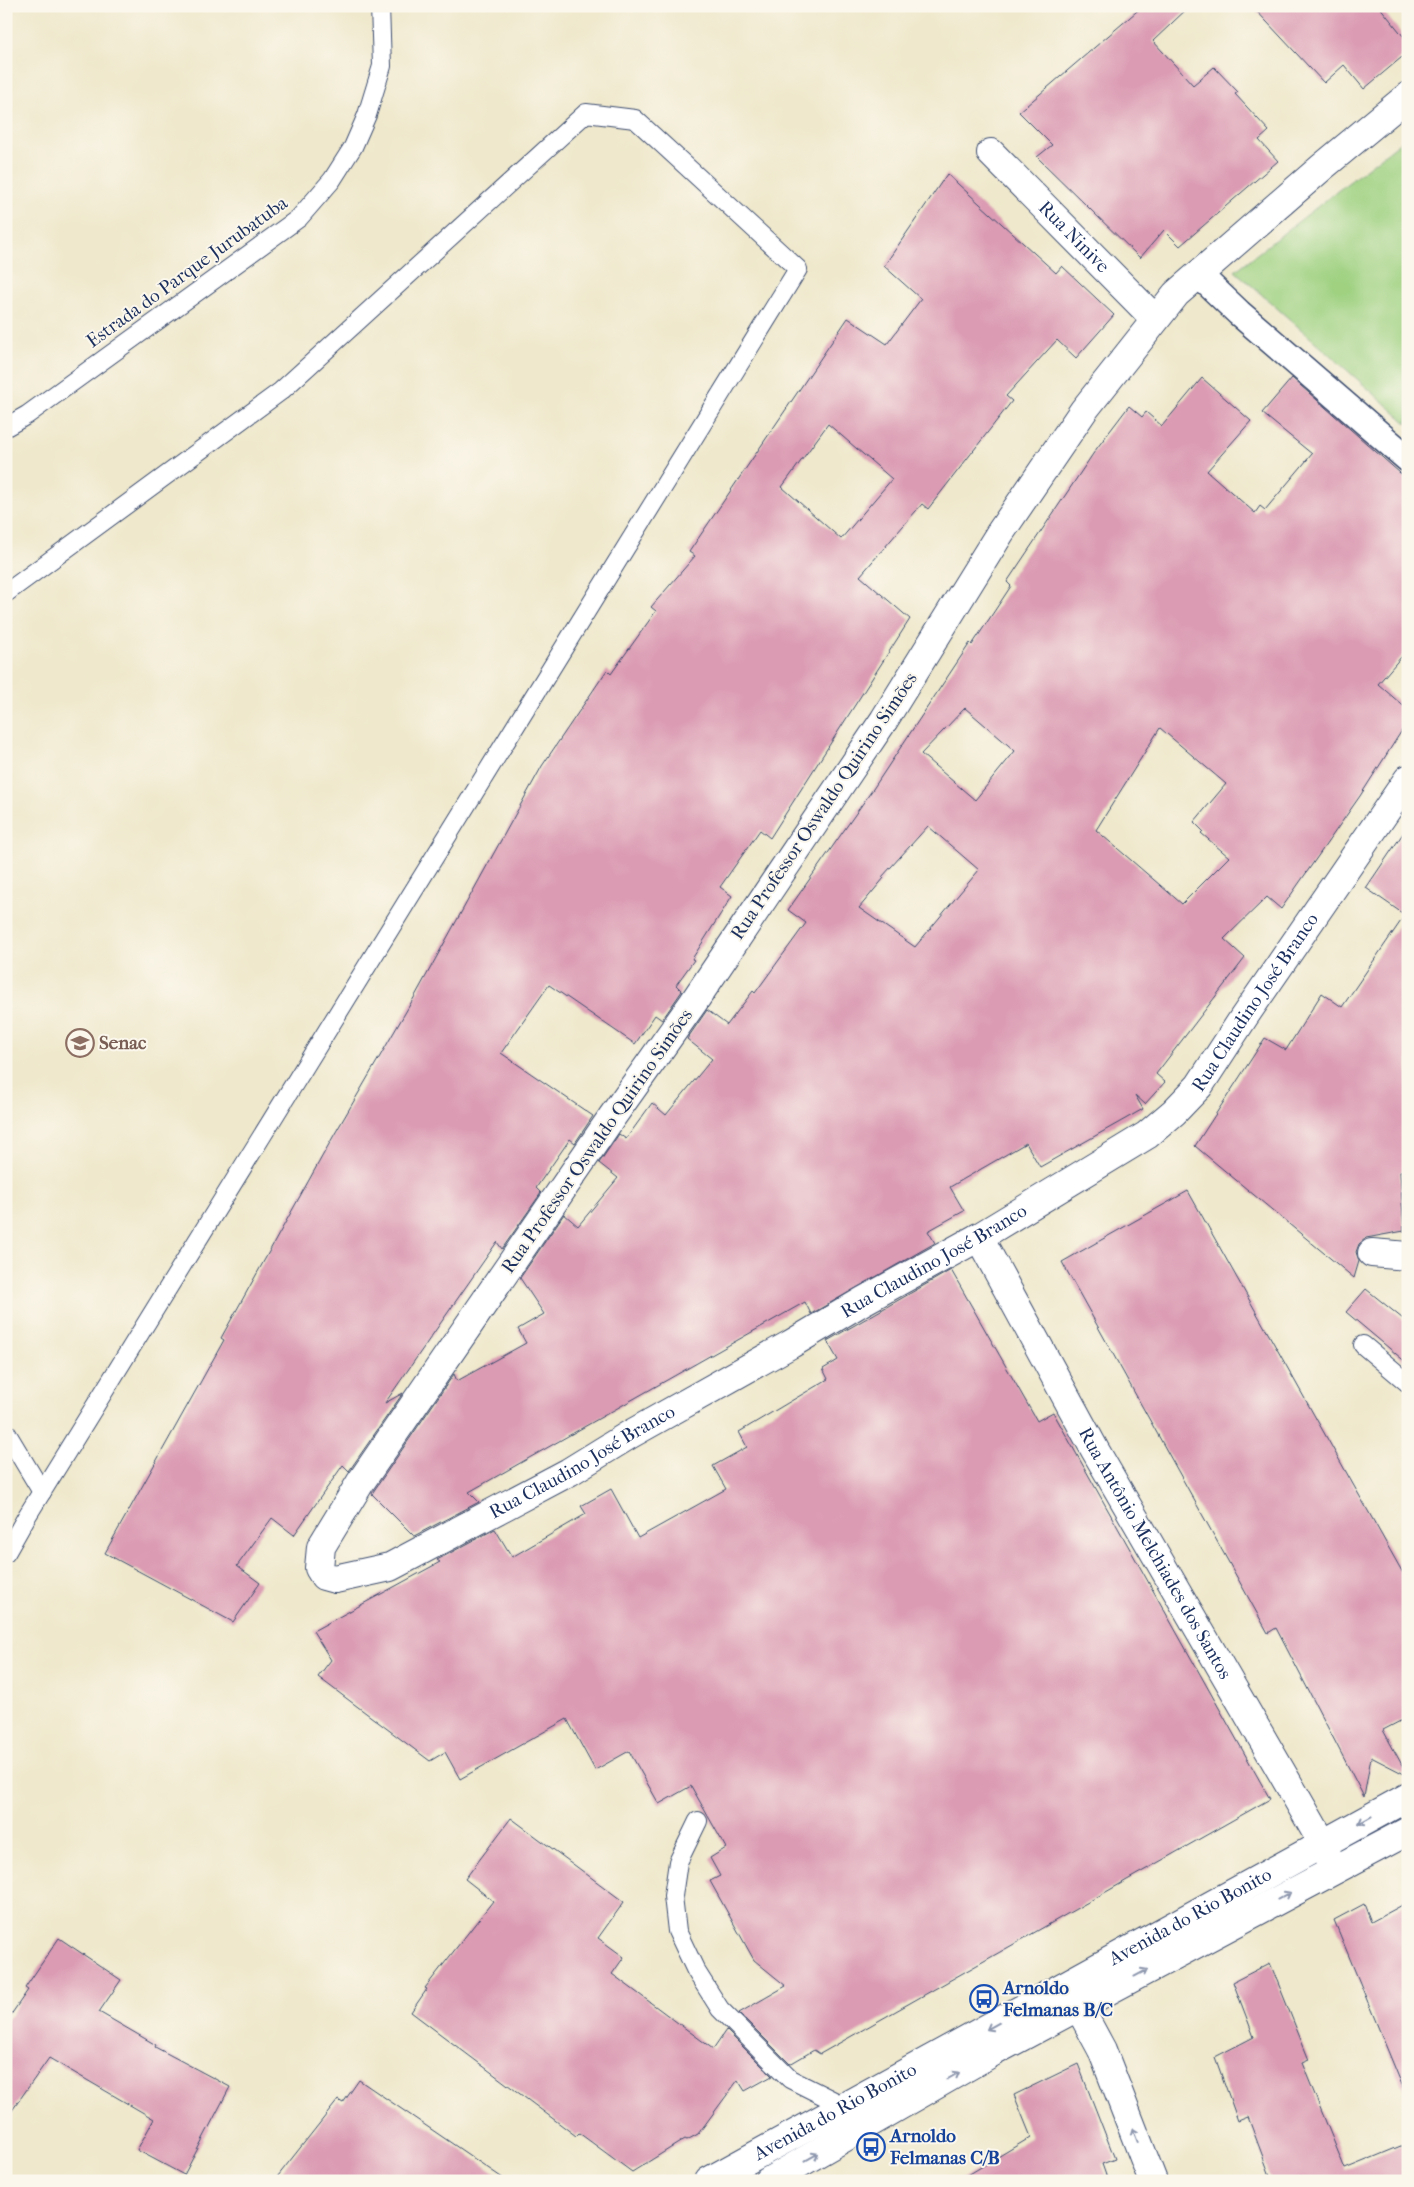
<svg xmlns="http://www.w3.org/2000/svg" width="1414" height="2187" viewBox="0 0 1414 2187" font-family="'IM FELL French Canon',serif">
<rect width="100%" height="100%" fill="#fbf7ec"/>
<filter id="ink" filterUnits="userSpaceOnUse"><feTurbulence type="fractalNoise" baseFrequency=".02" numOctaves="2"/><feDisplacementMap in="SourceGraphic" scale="10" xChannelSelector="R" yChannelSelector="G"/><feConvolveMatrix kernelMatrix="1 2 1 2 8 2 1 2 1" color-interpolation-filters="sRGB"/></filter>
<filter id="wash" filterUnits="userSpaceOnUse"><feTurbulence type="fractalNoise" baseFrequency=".0096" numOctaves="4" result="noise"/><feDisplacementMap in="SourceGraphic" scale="20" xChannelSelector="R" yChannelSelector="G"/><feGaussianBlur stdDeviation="1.12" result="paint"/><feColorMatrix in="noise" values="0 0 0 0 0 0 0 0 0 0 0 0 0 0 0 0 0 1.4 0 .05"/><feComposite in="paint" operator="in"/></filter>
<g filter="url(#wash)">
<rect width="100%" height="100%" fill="#efe8cc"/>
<!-- green -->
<polygon fill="#9fd181" stroke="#5d8070" points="1408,136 1408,424 1235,271"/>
<g id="blocks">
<!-- building -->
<g fill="#db9bb3" fill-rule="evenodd">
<polygon points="1143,6 1190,6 1153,41 1193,85 1214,67 1238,92 1235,94 1269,131 1259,140 1278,161 1180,246 1164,230 1140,258 1037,157 1052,145 1019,112"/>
<polygon points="1252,6 1379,6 1408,42 1408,52 1364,89 1344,65 1324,83"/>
<path d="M 947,174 L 1056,273 L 1062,266 L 1114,315 L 1076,358 L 1057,340 L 1006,396 L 1012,401 L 928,509 L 922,504 L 860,576 L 910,619 L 770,838 L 760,830 L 720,887 L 732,896 L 692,959 L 694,960 L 676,985 L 682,991 L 662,1020 L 655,1015 L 635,1044 L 549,985 L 501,1053 L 593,1116 L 575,1143 L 570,1139 L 536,1188 L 541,1193 L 502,1249 L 497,1242 L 385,1403 L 403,1393 L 349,1471 L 343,1465 L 294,1535 L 272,1518 L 237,1566 L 260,1583 L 233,1622 L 105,1553 L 224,1340 L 221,1338 L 333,1137 L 415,996 L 542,766 L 607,670 L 611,674 L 656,611 L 651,607 L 695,556 L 689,552 L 848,318 L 887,344 L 921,299 L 884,266 ZM 828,424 L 892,479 L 841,539 L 782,487 Z"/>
<path d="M 1202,378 L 1251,421 L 1207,471 L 1255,513 L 1260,506 L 1265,510 L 1312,454 L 1262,413 L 1292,378 L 1408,480 L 1408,649 L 1378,684 L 1408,710 L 1408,721 L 1360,796 L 1281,909 L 1267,897 L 1224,939 L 1245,958 L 1156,1074 L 1165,1082 L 1145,1104 L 1135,1095 L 1143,1109 L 1040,1167 L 1026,1143 L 950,1187 L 964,1211 L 928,1231 L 935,1243 L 811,1314 L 805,1302 L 469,1492 L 479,1502 L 414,1536 L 372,1494 L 373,1492 L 454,1374 L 457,1381 L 526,1343 L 518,1329 L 544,1314 L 520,1278 L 564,1214 L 578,1226 L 618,1178 L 599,1163 L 619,1134 L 626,1139 L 652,1103 L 666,1115 L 712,1059 L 687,1039 L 707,1010 L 727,1025 L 753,991 L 755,993 L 806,923 L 788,910 L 873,789 L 970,643 L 972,645 L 1011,586 L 1007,582 L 1097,448 L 1129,406 L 1142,417 L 1146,412 L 1162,426 ZM 965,708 L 1015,751 L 975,800 L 921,754 ZM 1160,728 L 1226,784 L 1194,822 L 1203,831 L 1201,833 L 1229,857 L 1182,904 L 1096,830 ZM 928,826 L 979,870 L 915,947 L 859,908 L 884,878 L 882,877 Z"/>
<polygon points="1408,826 1408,1169 1400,1172 1404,1231 1366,1238 1359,1244 1356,1252 1359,1261 1354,1278 1195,1146 1265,1038 1286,1050 1322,993 1342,1007 1405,915 1366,888"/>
<polygon points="1188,1191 1408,1582 1408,1717 1383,1730 1408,1776 1371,1757 1364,1797 1276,1628 1268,1633 1062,1262"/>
<polygon points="951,1270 1037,1421 1053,1412 1270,1799 820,2054 814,2050 790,2064 739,2013 786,1986 754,1960 710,1881 720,1876 710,1858 726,1848 691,1786 659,1804 629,1751 595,1770 567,1719 460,1779 445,1752 430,1761 318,1677 331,1660 313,1631 440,1562 437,1560 495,1529 512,1557 586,1514 581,1506 611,1489 638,1538 726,1489 713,1466 747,1447 739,1432 828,1379 823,1369 838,1360 827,1341"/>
<polygon points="1366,1289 1408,1323 1408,1364 1346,1312"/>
<polygon points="511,1818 624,1902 598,1938 624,1957 612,1974 713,2049 726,2030 772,2076 745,2091 738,2080 698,2134 687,2140 685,2139 632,2172 579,2133 576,2136 411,2012 427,1989 425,1988 493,1901 465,1879"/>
<polygon points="1408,1902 1408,2097 1407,2097 1334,1920 1364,1904 1371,1922"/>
<polygon points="59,1938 121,1980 99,2012 156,2045 155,2047 230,2087 184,2175 137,2150 154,2119 49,2058 6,2119 6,2022 28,1990 25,1988"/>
<polygon points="1270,1963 1309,2060 1302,2063 1345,2169 1408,2143 1408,2181 1272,2181 1248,2117 1238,2121 1215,2057 1254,2037 1233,1982"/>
<polygon points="1078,2064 1115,2159 1102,2164 1108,2181 958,2181 1031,2137 1014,2095"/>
<polygon points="359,2080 507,2181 274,2181 338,2100 343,2103"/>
</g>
</g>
</g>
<g filter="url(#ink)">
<use href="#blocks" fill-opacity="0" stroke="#3b4b6e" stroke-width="1"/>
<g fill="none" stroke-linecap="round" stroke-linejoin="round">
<defs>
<g id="service">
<polyline points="6,427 27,415 299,218 332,180 353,147 367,115 382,66 380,6"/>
<polyline points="6,593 281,391 586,113 635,119 798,269 27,1516 6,1553"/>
<polyline points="1363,1345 1408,1383"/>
<polyline points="6,1432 42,1492"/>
<polyline points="698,1821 678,1862 673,1896 677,1931 696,1971 720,2009 790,2079 846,2107"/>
</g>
<polyline id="pedestrian" points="1199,275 1239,313 1408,459"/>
<g id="minor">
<path id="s1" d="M 1408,96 L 1321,168 L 1176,294 L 1084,410 L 1000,533 L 884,720 L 693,1003 L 612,1117 L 360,1483 L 321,1547 L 319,1568 L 324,1576 L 335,1579 L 390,1567 L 569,1472 L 629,1435 L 791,1344 L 863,1301 L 979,1237 L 1147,1135 L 1174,1112 L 1199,1086 L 1244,1017 L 1408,779"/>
<path id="s2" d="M 991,153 L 1155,319"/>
<path id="s3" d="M 979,1237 L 1095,1450 L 1303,1809 L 1323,1844 L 1333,1870"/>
<polyline points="1372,1253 1408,1256"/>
<polyline points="1067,1985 1102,2050 1153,2181"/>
</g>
<g id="secondary">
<path id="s4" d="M 709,2181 L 1408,1797"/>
<polyline points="769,2181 993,2052 1408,1831"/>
</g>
</defs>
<!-- service casing -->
<use href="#service" stroke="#3b4b6e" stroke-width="20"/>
<!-- pedestrian casing -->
<use href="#pedestrian" stroke="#3b4b6e" stroke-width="29"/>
<!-- minor casing -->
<use href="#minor" stroke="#3b4b6e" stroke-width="30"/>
<!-- secondary casing -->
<use href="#secondary" stroke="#3b4b6e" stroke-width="30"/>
<!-- service -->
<use href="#service" stroke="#fff" stroke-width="18"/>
<!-- pedestrian -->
<use href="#pedestrian" stroke="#fff" stroke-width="26"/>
<!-- minor -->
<use href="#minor" stroke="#fff" stroke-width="28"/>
<!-- secondary -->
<use href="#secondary" stroke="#fff" stroke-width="28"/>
</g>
<!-- one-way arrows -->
<defs><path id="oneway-shaft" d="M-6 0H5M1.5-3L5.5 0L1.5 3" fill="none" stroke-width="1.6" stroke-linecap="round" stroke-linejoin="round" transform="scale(1.25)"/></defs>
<g stroke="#8d97ae">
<use href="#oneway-shaft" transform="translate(1365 1820) rotate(151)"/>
<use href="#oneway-shaft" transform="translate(1284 1896) rotate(-28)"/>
<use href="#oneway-shaft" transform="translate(1141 1973) rotate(-28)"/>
<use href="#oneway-shaft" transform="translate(993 2026) rotate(151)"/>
<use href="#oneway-shaft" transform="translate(953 2076) rotate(-30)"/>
<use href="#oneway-shaft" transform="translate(1135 2135) rotate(-111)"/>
<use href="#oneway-shaft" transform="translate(812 2157) rotate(-29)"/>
</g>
</g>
<!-- icons -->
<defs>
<symbol id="school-ring" viewBox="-11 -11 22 22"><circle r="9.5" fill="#fbf7ec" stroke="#8d6e63" stroke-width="1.5"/><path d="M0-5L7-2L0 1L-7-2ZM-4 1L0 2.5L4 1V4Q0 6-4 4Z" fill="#8d6e63"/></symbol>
<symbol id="bus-ring" viewBox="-11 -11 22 22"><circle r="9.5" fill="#fbf7ec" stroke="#1a4fb4" stroke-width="1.5"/><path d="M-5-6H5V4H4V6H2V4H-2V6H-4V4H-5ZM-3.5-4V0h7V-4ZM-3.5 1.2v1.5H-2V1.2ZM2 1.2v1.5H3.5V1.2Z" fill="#1a4fb4"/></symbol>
</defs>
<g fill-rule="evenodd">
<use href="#school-ring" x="64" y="1027" width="32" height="32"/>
<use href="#bus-ring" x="968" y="1983" width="32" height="32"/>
<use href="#bus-ring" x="855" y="2131" width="32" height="32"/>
</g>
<g text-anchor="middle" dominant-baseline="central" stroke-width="4" stroke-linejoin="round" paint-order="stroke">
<!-- street labels -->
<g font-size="19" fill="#1b2f5e" stroke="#fbf7ec">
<text stroke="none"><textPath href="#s2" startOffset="118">Rua Ninive</textPath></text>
<text transform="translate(187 272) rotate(-36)">Estrada do Parque Jurubatuba</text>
<text transform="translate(824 806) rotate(-56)">Rua Professor Oswaldo Quirino Simões</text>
<text stroke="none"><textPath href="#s1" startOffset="2965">Rua Claudino José Branco</textPath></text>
<text transform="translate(597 1141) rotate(-55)">Rua Professor Oswaldo Quirino Simões</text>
<text stroke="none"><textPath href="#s1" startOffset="2545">Rua Claudino José Branco</textPath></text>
<text stroke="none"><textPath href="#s1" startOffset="2140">Rua Claudino José Branco</textPath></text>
<text stroke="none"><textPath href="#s3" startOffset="362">Rua Antônio Melchiades dos Santos</textPath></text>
<text stroke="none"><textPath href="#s4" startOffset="549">Avenida do Rio Bonito</textPath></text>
<text stroke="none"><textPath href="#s4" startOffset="144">Avenida do Rio Bonito</textPath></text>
</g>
<!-- education labels -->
<g font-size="19" font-weight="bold" fill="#785e54" stroke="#fbf7ec" text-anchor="start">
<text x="99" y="1043">Senac</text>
</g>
<!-- transit labels -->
<g font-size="19" font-weight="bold" fill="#164399" stroke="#fbf7ec" text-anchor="start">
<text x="1003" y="1988">Arnoldo<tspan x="1003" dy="22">Felmanas B/C</tspan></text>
<text x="890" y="2136">Arnoldo<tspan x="890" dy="22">Felmanas C/B</tspan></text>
</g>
</g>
<!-- margin -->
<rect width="1414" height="2187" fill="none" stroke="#fbf7ec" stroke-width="25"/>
</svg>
